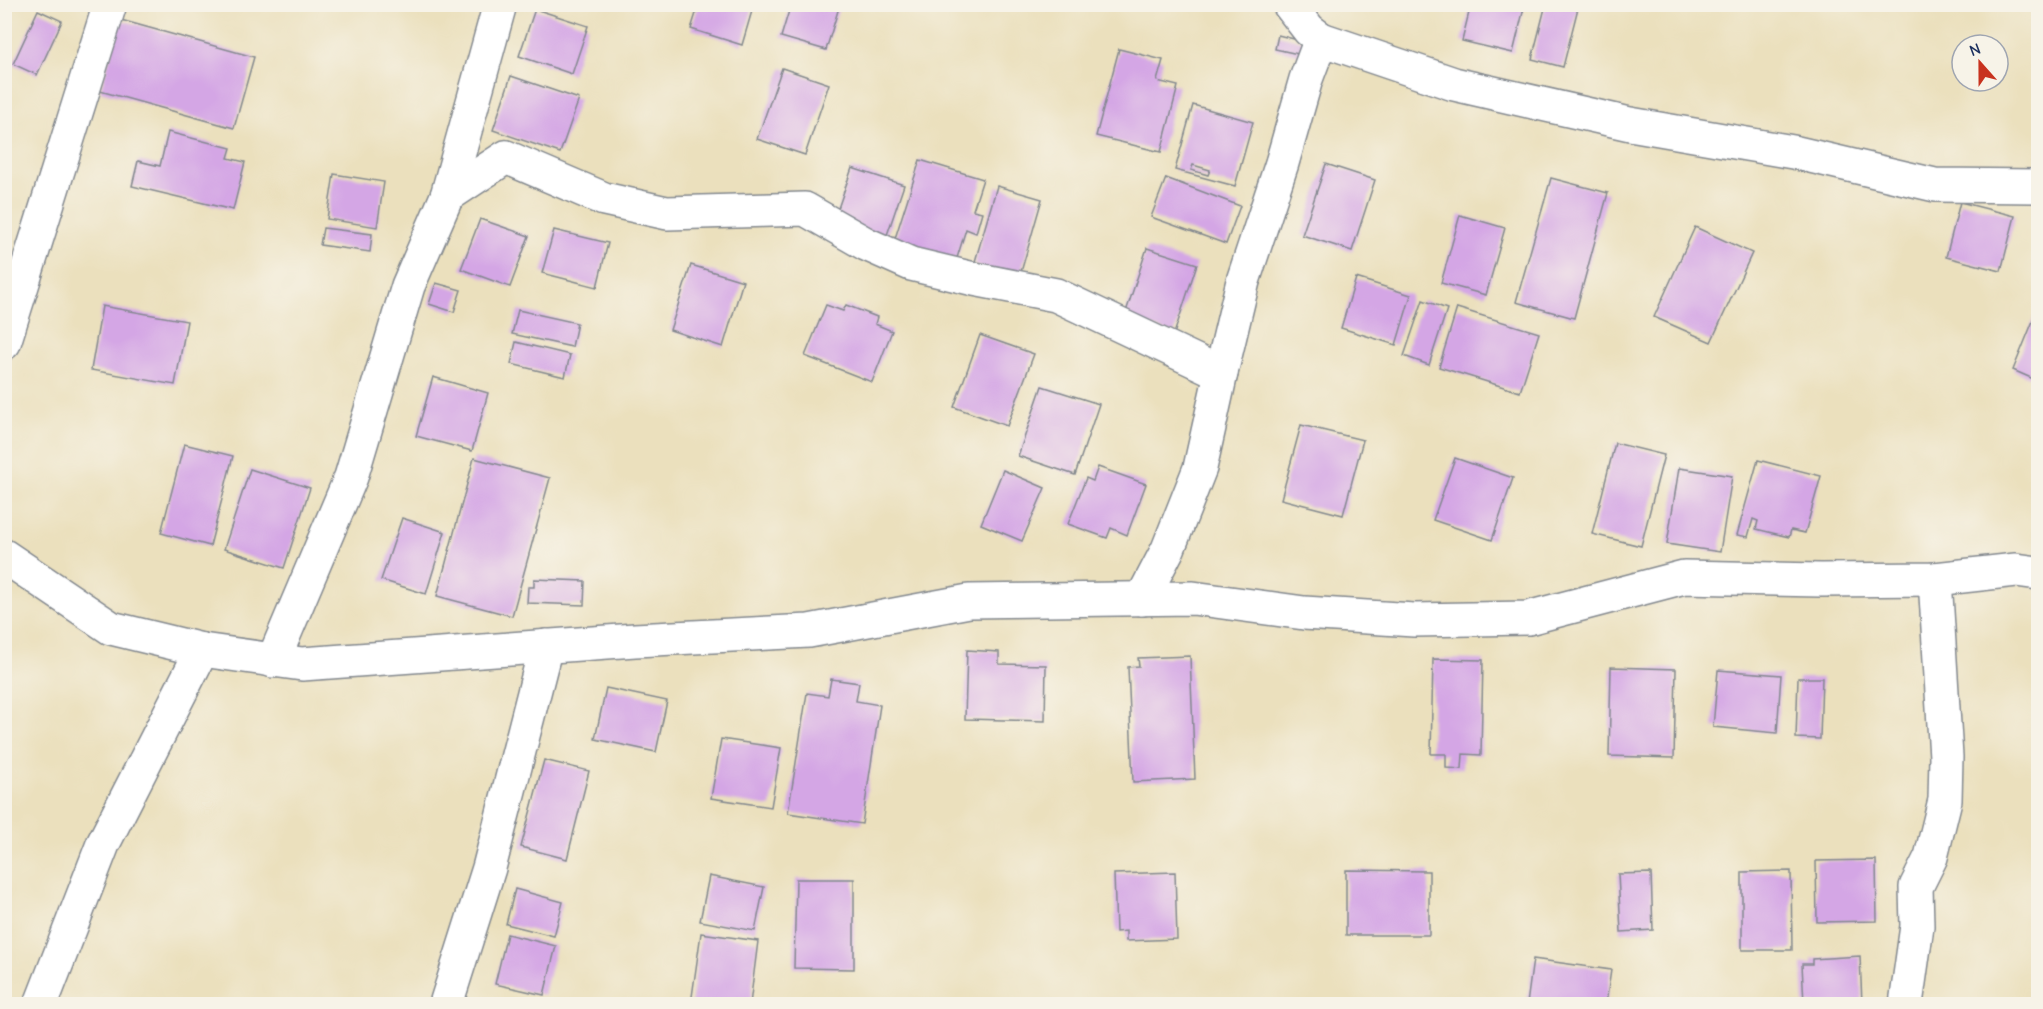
<svg xmlns="http://www.w3.org/2000/svg" width="2043" height="1009" viewBox="0 0 2043 1009" font-family="'Comic Neue',sans-serif">
<rect width="100%" height="100%" fill="#f7f3e8"/>
<filter id="ink" filterUnits="userSpaceOnUse"><feTurbulence type="fractalNoise" baseFrequency=".0167" numOctaves="2"/><feDisplacementMap in="SourceGraphic" scale="12" xChannelSelector="R" yChannelSelector="G"/><feConvolveMatrix kernelMatrix="1 2 1 2 8 2 1 2 1" color-interpolation-filters="sRGB"/></filter>
<filter id="wash" filterUnits="userSpaceOnUse"><feTurbulence type="fractalNoise" baseFrequency=".008" numOctaves="4" result="noise"/><feDisplacementMap in="SourceGraphic" scale="24" xChannelSelector="R" yChannelSelector="G"/><feGaussianBlur stdDeviation="1.35" result="paint"/><feColorMatrix in="noise" values="0 0 0 0 0 0 0 0 0 0 0 0 0 0 0 0 0 1.4 0 .05"/><feComposite in="paint" operator="in"/></filter>
<g filter="url(#wash)">
<rect width="100%" height="100%" fill="#ebe0bd"/>
<g id="blocks">
<!-- building -->
<g fill="#d4a6e5" fill-rule="evenodd">
<polygon points="699,4 754,4 742,45 691,29"/>
<polygon points="791,4 840,4 826,50 781,37"/>
<polygon points="1471,4 1525,4 1513,53 1462,41"/>
<polygon points="1546,4 1579,4 1563,67 1532,59"/>
<polygon points="535,9 588,26 572,74 519,56"/>
<polygon points="38,10 62,21 37,75 13,64"/>
<polygon points="121,20 254,57 234,128 100,91"/>
<polygon points="1278,35 1306,42 1303,55 1275,49"/>
<polygon points="1119,49 1163,60 1157,81 1178,86 1161,152 1096,136"/>
<polygon points="782,68 829,84 805,155 757,139"/>
<polygon points="511,76 579,99 560,153 493,130"/>
<path d="M 1193,105 L 1253,122 L 1235,186 L 1175,170 ZM 1193,165 L 1210,170 L 1208,175 L 1191,170 Z"/>
<polygon points="168,132 231,148 228,158 245,162 233,210 132,186 138,161 160,166"/>
<polygon points="920,160 983,179 973,210 982,212 976,233 966,229 953,271 891,251"/>
<polygon points="1326,164 1375,180 1352,251 1302,235"/>
<polygon points="852,168 904,185 886,238 834,220"/>
<polygon points="334,174 384,182 377,227 327,219"/>
<polygon points="1166,178 1240,206 1226,244 1151,217"/>
<polygon points="1551,178 1608,193 1574,318 1516,302"/>
<polygon points="997,186 1042,199 1019,279 974,265"/>
<polygon points="1960,202 2015,216 2001,271 1946,257"/>
<polygon points="1460,215 1505,228 1486,295 1441,283"/>
<polygon points="480,219 529,236 510,287 461,269"/>
<polygon points="1695,227 1752,253 1711,342 1654,317"/>
<polygon points="323,228 372,234 370,252 320,245"/>
<polygon points="554,230 608,243 597,287 542,273"/>
<polygon points="1147,248 1197,264 1174,334 1124,318"/>
<polygon points="691,265 743,281 723,347 670,330"/>
<polygon points="1356,278 1411,295 1396,345 1341,328"/>
<polygon points="436,283 461,290 454,312 429,304"/>
<polygon points="1423,300 1447,309 1429,365 1404,356"/>
<polygon points="826,305 843,311 846,305 877,317 875,324 892,331 872,382 805,356"/>
<polygon points="102,306 187,321 175,385 91,370"/>
<polygon points="1457,308 1539,333 1520,392 1439,367"/>
<polygon points="518,310 577,323 572,347 512,334"/>
<polygon points="2035,316 2038,317 2038,381 2013,370"/>
<polygon points="980,335 1034,354 1007,426 954,407"/>
<polygon points="516,342 570,355 565,377 511,364"/>
<polygon points="433,377 488,393 472,451 416,436"/>
<polygon points="1042,386 1099,404 1075,475 1018,456"/>
<polygon points="1301,425 1363,440 1343,515 1281,499"/>
<polygon points="1615,443 1664,455 1641,546 1592,534"/>
<polygon points="184,444 233,456 210,546 161,533"/>
<polygon points="474,458 550,478 512,616 437,596"/>
<polygon points="1455,458 1513,478 1492,540 1433,520"/>
<polygon points="1758,460 1821,476 1805,533 1791,530 1789,537 1756,529 1758,521 1753,519 1748,537 1737,535"/>
<polygon points="1098,467 1146,484 1127,535 1111,528 1107,538 1068,524 1086,478 1093,481"/>
<polygon points="1679,468 1732,476 1720,552 1667,544"/>
<polygon points="250,469 310,488 284,568 224,549"/>
<polygon points="1003,470 1045,488 1022,541 981,524"/>
<polygon points="402,518 445,532 426,594 381,580"/>
<polygon points="534,579 585,581 584,605 527,603 528,587 534,587"/>
<polygon points="967,650 999,652 999,664 1046,665 1045,721 965,719"/>
<polygon points="1190,656 1195,779 1133,782 1128,667 1139,666 1138,658"/>
<polygon points="1433,659 1483,660 1481,755 1463,754 1462,769 1446,768 1446,754 1431,754"/>
<polygon points="1611,667 1676,669 1674,758 1609,756"/>
<polygon points="1718,670 1781,675 1777,733 1713,727"/>
<polygon points="1798,678 1822,678 1820,739 1796,738"/>
<polygon points="831,679 859,683 856,701 880,705 862,824 788,813 807,693 828,696"/>
<polygon points="606,688 667,701 656,752 595,739"/>
<polygon points="721,739 781,748 771,807 711,798"/>
<polygon points="544,760 589,771 567,859 521,847"/>
<polygon points="1876,860 1877,921 1817,922 1816,861"/>
<polygon points="1346,870 1429,871 1429,935 1346,935"/>
<polygon points="1791,871 1792,950 1742,950 1742,872"/>
<polygon points="1175,872 1177,939 1126,941 1126,931 1116,932 1114,874"/>
<polygon points="1651,873 1653,930 1621,932 1618,874"/>
<polygon points="709,876 764,887 755,931 700,921"/>
<polygon points="796,879 854,879 854,969 794,968"/>
<polygon points="515,889 563,902 554,936 506,924"/>
<polygon points="701,933 758,941 750,1004 691,1004"/>
<polygon points="507,934 556,946 544,995 495,984"/>
<polygon points="1860,956 1862,1004 1804,1004 1802,964 1812,964 1812,959"/>
<polygon points="1533,959 1611,970 1606,1004 1527,1004"/>
</g>
</g>
</g>
<g filter="url(#ink)">
<use href="#blocks" fill-opacity="0" stroke="#83888e" stroke-width="1.5"/>
<g fill="none" stroke-linecap="round" stroke-linejoin="round">
<defs>
<g id="street">
<polyline points="1321,39 1454,84 1630,124 1793,152 1935,185 2038,186"/>
<polyline points="447,196 500,4"/>
<polyline points="4,343 110,4"/>
<polyline points="1221,373 1243,281 1282,163 1306,79 1321,39 1309,30 1289,4"/>
<polyline points="4,556 111,628 202,650 302,664 635,640 809,631 969,601 1193,598 1304,613 1414,620 1528,618 1684,577 1820,580 1935,579 2016,570 2038,573"/>
<polyline points="273,661 351,477 408,286 447,196 506,157 604,199 667,213 805,209 866,244 911,264 974,279 1056,295 1221,373 1200,468 1168,549 1142,599"/>
<polyline points="41,1004 103,844 202,650"/>
<polyline points="446,1004 489,868 546,646"/>
<polyline points="1906,1004 1917,926 1916,887 1931,857 1945,800 1946,757 1935,579"/>
</g>
</defs>
<!-- street casing -->
<use href="#street" stroke="#83888e" stroke-width="36"/>
<!-- street -->
<use href="#street" stroke="#fff" stroke-width="33"/>
</g>
</g>
<!-- margin -->
<rect width="2043" height="1009" fill="none" stroke="#f7f3e8" stroke-width="24"/>
<!-- north arrow -->
<g transform="translate(1980 63) rotate(339)"><circle r="28" fill="#f7f3e8" stroke="#9fa5b1" stroke-width="1.5"/>
<path d="M0-4.5L10 22L0 15L-10 22Z" fill="#c8321e"/>
<text y="-9" font-size="16" font-weight="bold" text-anchor="middle" fill="#1b2f5e">N</text>
</g>
</svg>
